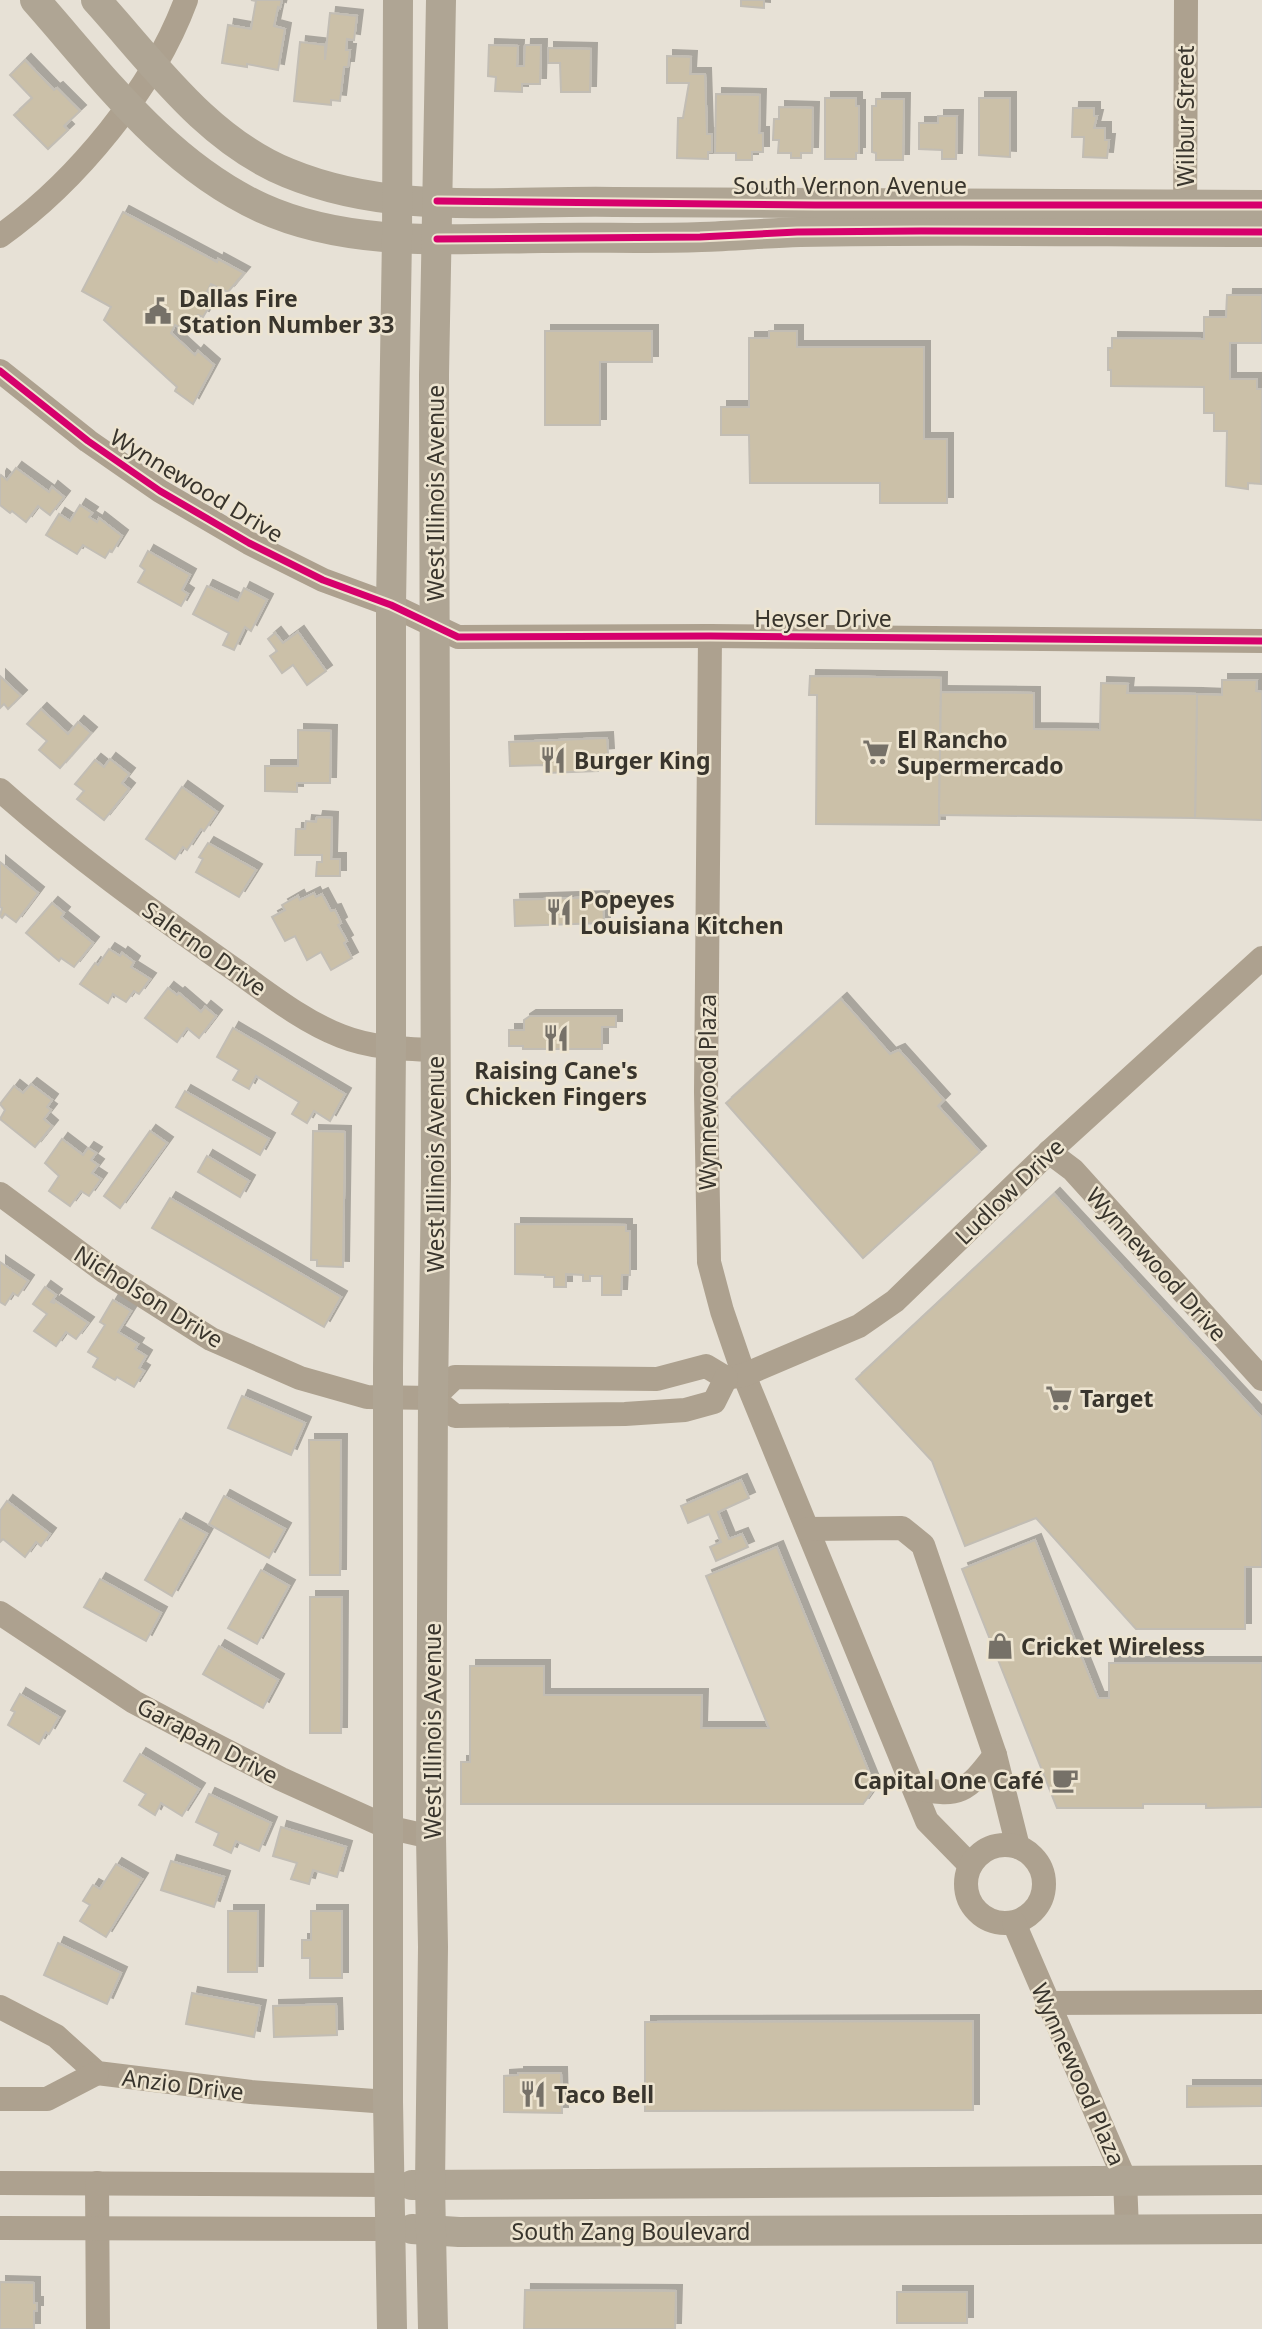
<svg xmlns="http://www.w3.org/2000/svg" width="1262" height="2329" viewBox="0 0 1262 2329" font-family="'Noto Sans',sans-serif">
<defs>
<filter id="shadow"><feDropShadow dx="6" dy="-6" stdDeviation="0" flood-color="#0004"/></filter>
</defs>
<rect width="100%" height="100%" fill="#e7e1d6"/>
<!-- building -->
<g fill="#cbc0a8" stroke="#c2bdb4" stroke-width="2" filter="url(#shadow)">
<polygon points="251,0 282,0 280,8 278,7 274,26 285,29 278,70 247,64 247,67 222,63 228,25 251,29 256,1"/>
<polygon points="741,0 764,0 764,8 741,6"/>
<polygon points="330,13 357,16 354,40 347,39 346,50 350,50 348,67 344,67 340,101 331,100 331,105 294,101 300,42 325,45 325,60"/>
<polygon points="489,45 518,46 517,66 524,66 525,45 541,45 540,84 522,84 522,92 495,91 496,77 488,76"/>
<polygon points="548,48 591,49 590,92 561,92 560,63 548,63"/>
<polygon points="667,56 691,57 690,74 705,74 707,134 712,134 712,152 708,152 708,159 677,158 678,118 683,118 689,83 667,83"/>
<polygon points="25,60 54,90 57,88 80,111 64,126 68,130 48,149 14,115 32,98 10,75"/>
<polygon points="716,94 760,95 759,133 763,133 763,152 752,152 752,160 736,160 736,153 715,153"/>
<polygon points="825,98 856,98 856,106 859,106 859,153 856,153 856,159 825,159"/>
<polygon points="979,98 1010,98 1010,157 979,155"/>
<polygon points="876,99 904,99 903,160 876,160 876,153 872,152 872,106 876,106"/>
<polygon points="779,107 813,108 812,153 801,153 801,158 791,158 791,153 778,153 779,140 773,140 774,119 779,119"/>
<polygon points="1073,108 1094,108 1094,116 1097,116 1094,128 1105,128 1105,140 1109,140 1107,158 1083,157 1084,137 1072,137"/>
<polygon points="938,116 957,116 956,159 942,159 942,150 919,149 919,123 938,123"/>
<polygon points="123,212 217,262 218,259 244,273 228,292 211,284 204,298 212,302 203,317 198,315 189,332 175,325 171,333 195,355 198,351 214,365 193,404 175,391 177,387 104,320 111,307 82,291"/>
<polygon points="1227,295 1262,295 1262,343 1230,343 1230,379 1257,379 1257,389 1262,389 1261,484 1248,483 1248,489 1226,486 1227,431 1214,431 1214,413 1204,413 1204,387 1111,386 1111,370 1108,370 1108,348 1112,348 1112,338 1204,339 1204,317 1226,317"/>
<polygon points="545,331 652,331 652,362 600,362 600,425 545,425"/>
<polygon points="769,331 797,331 797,347 924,347 924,439 947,439 947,503 880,503 880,483 750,483 749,435 721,435 721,407 749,407 749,338 769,338"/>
<polygon points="16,468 49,492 52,487 64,497 50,515 38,506 26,522 12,511 10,513 0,505 0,477 1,475 7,480"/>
<polygon points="80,505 92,513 89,517 97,522 99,518 122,536 112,552 110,550 105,558 83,545 77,554 46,535 59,514 70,521"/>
<polygon points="148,551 190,575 182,590 188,594 181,606 138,582 145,570 140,566"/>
<polygon points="207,586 238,601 244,588 267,600 251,631 245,627 234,650 223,645 229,633 193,614"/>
<polygon points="298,632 326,671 307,685 293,665 282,673 270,656 277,651 268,639 275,633 283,643"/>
<polygon points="0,676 21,696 8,709 4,704 0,708"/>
<polygon points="810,676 941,678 939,825 816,824 817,695 809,695"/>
<polygon points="1222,680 1257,680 1256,691 1262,692 1262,820 1195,818 1197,694 1222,695"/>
<polygon points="1101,683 1128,684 1127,693 1197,694 1195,818 939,815 941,692 1034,693 1034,729 1100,730"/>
<polygon points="41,709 68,734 78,722 91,733 60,768 39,750 47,741 27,724"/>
<polygon points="298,730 331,731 330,783 297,783 297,792 265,791 265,766 298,766"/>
<polygon points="607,738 608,754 597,755 598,771 546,773 545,765 510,766 509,742"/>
<polygon points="110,759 129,774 122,783 129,789 104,820 77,799 84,791 75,784 95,760 104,767"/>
<polygon points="182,787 217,812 204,831 201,829 187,850 183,847 175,859 146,839"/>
<polygon points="317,817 332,818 331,859 340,859 340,876 316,876 317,862 322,862 322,855 295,855 296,829 305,829 306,821 316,822"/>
<polygon points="208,843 256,870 239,897 196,872 203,859 199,857"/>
<polygon points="0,862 38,893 16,922 5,914 2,918 0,916 2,908 0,907"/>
<polygon points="314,893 316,897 322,894 331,911 335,910 341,923 338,925 347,941 344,943 352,958 331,970 321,952 307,960 295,936 285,941 272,917 285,910 282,905 298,896 300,900"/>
<polygon points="603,897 604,923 515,926 514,900"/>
<polygon points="52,903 64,913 61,917 93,943 74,967 61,958 59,961 26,933"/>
<polygon points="109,949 120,956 122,953 134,962 131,967 150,979 139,994 134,991 126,1002 113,994 108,1003 80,984 95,963 98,965"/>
<polygon points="168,988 177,995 179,993 201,1012 205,1007 216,1016 199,1038 187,1028 177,1042 145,1018"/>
<polygon points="841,999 890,1054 899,1050 944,1100 938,1106 980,1152 863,1258 726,1103"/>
<polygon points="530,1016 616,1016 616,1027 602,1027 602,1049 523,1049 523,1046 509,1046 509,1030 524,1030 524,1020"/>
<polygon points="233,1028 345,1094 330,1121 314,1111 307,1123 292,1114 299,1102 256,1076 249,1089 233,1080 239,1070 217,1057"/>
<polygon points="31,1084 52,1100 47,1107 51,1110 44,1119 52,1126 35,1147 0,1119 5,1110 0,1104 14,1086 23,1093"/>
<polygon points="185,1091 269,1139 260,1155 176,1107"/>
<polygon points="150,1131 167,1143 120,1208 104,1196"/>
<polygon points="313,1131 345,1132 343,1267 317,1266 317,1260 311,1260"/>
<polygon points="62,1139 83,1155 88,1148 96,1153 91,1160 98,1165 92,1173 101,1179 89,1196 81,1191 70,1206 49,1191 59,1176 45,1163"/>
<polygon points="207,1156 249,1181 240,1197 198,1172"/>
<polygon points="1054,1194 1262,1418 1262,1567 1245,1567 1245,1629 1136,1629 1036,1518 965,1546 932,1461 856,1379"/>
<polygon points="170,1198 341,1297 324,1327 152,1228"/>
<polygon points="515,1224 626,1225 626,1231 630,1231 630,1275 622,1275 621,1295 602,1295 602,1276 590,1276 590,1281 583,1281 583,1275 566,1274 566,1287 554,1287 554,1277 545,1277 545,1275 515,1274"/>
<polygon points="0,1262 28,1281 18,1296 13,1293 5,1305 0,1302"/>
<polygon points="45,1287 56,1295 51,1302 54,1303 55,1301 88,1323 76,1339 66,1332 56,1346 34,1331 47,1314 33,1304"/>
<polygon points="113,1300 131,1311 118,1332 138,1344 135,1349 146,1356 139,1368 144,1371 134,1387 117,1377 115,1380 93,1367 98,1358 88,1352 105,1325 100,1322"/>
<polygon points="242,1396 305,1423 291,1455 228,1428"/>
<polygon points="309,1440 341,1440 340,1575 310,1575"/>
<polygon points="741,1480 749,1498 718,1512 729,1539 742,1534 748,1547 716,1561 710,1547 721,1542 709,1514 688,1523 681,1506"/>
<polygon points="224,1496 285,1529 269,1558 209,1524"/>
<polygon points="7,1501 50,1534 41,1546 36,1542 25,1557 3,1539 0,1542 0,1511"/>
<polygon points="180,1519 207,1534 172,1596 145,1580"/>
<polygon points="1035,1540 1098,1698 1109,1698 1109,1663 1262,1663 1262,1807 1206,1808 1206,1804 1143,1804 1143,1808 1057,1808 962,1569"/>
<polygon points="777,1547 875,1787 863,1804 461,1804 461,1762 470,1762 470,1666 544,1666 544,1695 702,1695 701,1728 769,1728 706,1576"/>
<polygon points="261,1570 289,1586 257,1644 228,1628"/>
<polygon points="100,1579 161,1613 146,1641 84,1607"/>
<polygon points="310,1597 342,1597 341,1733 310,1733"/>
<polygon points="219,1646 278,1680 263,1708 203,1674"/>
<polygon points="20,1694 59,1717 49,1734 46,1732 39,1744 8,1725 15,1712 11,1710"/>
<polygon points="140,1754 199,1789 182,1816 161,1803 155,1815 139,1805 146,1794 124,1781"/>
<polygon points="209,1794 271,1823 259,1851 236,1841 231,1853 214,1845 219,1833 196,1822"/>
<polygon points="281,1827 346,1847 337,1877 313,1870 309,1884 291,1879 297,1863 273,1856"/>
<polygon points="171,1861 224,1877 214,1907 161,1890"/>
<polygon points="116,1864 142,1879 106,1937 80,1921 90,1905 83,1901 93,1885 100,1889"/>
<polygon points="228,1911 258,1911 257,1972 228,1972"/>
<polygon points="311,1911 342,1911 342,1978 310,1978 310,1958 302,1958 302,1940 311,1940"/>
<polygon points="58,1943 121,1973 107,2004 44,1975"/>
<polygon points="192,1993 260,2006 254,2037 186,2024"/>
<polygon points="336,2004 337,2035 274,2037 273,2006"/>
<polygon points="973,2021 973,2110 645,2111 645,2022"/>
<polygon points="518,2073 561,2073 562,2113 504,2112 504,2076 518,2075"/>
<polygon points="1187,2086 1262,2086 1262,2106 1187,2107"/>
<polygon points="0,2282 34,2283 34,2303 37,2303 37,2311 34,2311 34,2329 0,2329"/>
<polygon points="525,2290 676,2291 675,2329 524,2329"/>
<rect x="897" y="2292" width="70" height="31"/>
</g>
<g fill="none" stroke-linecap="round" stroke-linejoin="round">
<!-- minor -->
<g stroke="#ada18f" stroke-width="24">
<polyline points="1185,224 1186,0"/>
<path d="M 0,236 C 76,182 153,89 186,0"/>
<polyline points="0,371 88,441 160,491 249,543 323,580 391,605 458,637 710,636 1262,641"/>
<polyline points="710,636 706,1092 709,1262 722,1311 744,1375 927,1821 970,1865"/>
<path d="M 0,790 C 72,854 150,910 228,965 C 264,990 300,1020 341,1036 C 371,1048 403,1049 435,1050"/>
<polyline points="1049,1152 1073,1170 1262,1379"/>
<polyline points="0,1194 104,1271 211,1339 300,1378 367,1397 433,1398"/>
<polyline points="433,1398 455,1377 657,1379 706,1366 726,1378 744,1375 859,1326 895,1301 1049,1152 1262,958"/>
<polyline points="433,1398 455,1416 625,1414 685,1410 714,1402 726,1378"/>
<polyline points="808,1529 902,1528 923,1545 995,1755 1018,1847"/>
<polyline points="0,1613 134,1702 200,1737 281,1779 387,1827 431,1837"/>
<path d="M 913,1786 C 958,1800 968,1791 995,1755"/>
<circle cx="1005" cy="1884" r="39"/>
<polyline points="1014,1923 1125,2180 1127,2229"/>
<polyline points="1047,2003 1262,2002"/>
<polyline points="0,2007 56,2036 97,2073 251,2092 388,2102"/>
<polyline points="0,2099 47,2099 97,2073"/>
<polyline points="0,2183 389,2185"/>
<polyline points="97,2183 98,2329"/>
<polyline points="0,2228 390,2229"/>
</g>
<!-- major -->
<g stroke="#afa594" stroke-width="30">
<path d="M 35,0 C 103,77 166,164 262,208 C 348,247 450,239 542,238 C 595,237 648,239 701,237 C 734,236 767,233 800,232 C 954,229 1108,232 1262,232"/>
<path d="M 96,0 C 153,63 207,140 288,173 C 392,216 505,200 614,202 C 830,205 1046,205 1262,205"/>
<polyline points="412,2185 1262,2180"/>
<polyline points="412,2229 459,2232 1262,2229"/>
<polyline points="392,2329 388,2102 388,1369 391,1049 391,605 397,237 398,0"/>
<polyline points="433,2329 430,2184 433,1947 431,1837 433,1398 436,1178 434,375 441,0"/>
</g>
<defs>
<g id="cycleway">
<polyline points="437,201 815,205 1262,205"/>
<polyline points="437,239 700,237 797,232 921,231 1262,232"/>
<polyline points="0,371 88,441 160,491 249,543 323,580 391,605 458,637 710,636 1262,641"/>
</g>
</defs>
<!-- cycleway casing -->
<use href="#cycleway" stroke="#ede4d0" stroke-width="11"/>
<!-- cycleway -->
<use href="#cycleway" stroke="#d6006c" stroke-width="7"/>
</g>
<!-- icons -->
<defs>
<symbol id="civic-bare" viewBox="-9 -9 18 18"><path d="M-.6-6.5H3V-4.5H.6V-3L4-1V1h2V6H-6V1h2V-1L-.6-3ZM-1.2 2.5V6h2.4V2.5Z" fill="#767168" stroke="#ede4d0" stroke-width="2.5" paint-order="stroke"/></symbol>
<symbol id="supermarket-bare" viewBox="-9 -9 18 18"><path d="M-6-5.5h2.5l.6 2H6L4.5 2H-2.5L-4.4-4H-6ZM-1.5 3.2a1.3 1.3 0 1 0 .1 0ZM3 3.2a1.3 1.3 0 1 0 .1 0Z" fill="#767168" stroke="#ede4d0" stroke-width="2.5" paint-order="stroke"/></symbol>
<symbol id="restaurant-bare" viewBox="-9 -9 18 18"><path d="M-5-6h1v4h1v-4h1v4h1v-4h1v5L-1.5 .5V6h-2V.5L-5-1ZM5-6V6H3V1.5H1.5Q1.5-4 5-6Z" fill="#767168" stroke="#ede4d0" stroke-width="2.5" paint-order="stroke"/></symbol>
<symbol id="shop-bare" viewBox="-9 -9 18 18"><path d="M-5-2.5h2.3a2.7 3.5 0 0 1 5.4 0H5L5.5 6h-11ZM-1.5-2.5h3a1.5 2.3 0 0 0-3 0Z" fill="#767168" stroke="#ede4d0" stroke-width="2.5" paint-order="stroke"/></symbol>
<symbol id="cafe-bare" viewBox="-9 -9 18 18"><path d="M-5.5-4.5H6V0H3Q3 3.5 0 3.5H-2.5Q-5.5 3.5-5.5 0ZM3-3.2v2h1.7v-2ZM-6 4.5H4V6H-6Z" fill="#767168" stroke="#ede4d0" stroke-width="2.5" paint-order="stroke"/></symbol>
</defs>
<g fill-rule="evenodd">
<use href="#civic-bare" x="139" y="292" width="38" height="38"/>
<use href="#supermarket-bare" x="857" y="733" width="38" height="38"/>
<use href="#restaurant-bare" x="534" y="741" width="38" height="38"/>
<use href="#restaurant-bare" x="540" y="893" width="38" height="38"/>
<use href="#restaurant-bare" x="537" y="1019" width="38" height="38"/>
<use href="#supermarket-bare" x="1040" y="1379" width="38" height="38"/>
<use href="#shop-bare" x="981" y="1627" width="38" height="38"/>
<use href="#cafe-bare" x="1046" y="1761" width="38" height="38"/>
<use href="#restaurant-bare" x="514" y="2075" width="38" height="38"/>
</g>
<g text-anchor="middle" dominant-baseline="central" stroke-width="5" stroke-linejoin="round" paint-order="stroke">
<!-- street labels -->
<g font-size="23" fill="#39352d" stroke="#ede4d0">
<text transform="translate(1185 116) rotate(-90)">Wilbur Street</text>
<text x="850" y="185">South Vernon Avenue</text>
<text transform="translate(197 485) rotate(31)">Wynnewood Drive</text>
<text transform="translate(435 493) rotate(-90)">West Illinois Avenue</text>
<text x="823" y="618">Heyser Drive</text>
<text transform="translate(205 948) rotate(35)">Salerno Drive</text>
<text transform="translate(707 1092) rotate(-90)">Wynnewood Plaza</text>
<text transform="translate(435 1164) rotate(-90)">West Illinois Avenue</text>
<text transform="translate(1009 1191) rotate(-44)">Ludlow Drive</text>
<text transform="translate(1157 1264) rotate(48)">Wynnewood Drive</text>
<text transform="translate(149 1296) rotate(32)">Nicholson Drive</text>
<text transform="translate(432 1731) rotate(-90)">West Illinois Avenue</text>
<text transform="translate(208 1740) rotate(28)">Garapan Drive</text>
<text transform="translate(1079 2074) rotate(66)">Wynnewood Plaza</text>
<text transform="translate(183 2084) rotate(7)">Anzio Drive</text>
<text x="631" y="2231">South Zang Boulevard</text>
</g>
<!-- poi labels -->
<g font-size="23" font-weight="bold" fill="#39352d" stroke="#ede4d0" text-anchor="start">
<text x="179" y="298">Dallas Fire<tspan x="179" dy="26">Station Number 33</tspan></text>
<text x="897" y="739">El Rancho<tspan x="897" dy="26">Supermercado</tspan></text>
<text x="574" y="760">Burger King</text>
<text x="580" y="899">Popeyes<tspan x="580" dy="26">Louisiana Kitchen</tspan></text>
<text x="556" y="1070" text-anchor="middle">Raising Cane's<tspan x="556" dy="26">Chicken Fingers</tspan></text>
<text x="1080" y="1398">Target</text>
<text x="1021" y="1646">Cricket Wireless</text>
<text x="1044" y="1780" text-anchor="end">Capital One Café</text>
<text x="554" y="2094">Taco Bell</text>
</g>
</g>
</svg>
